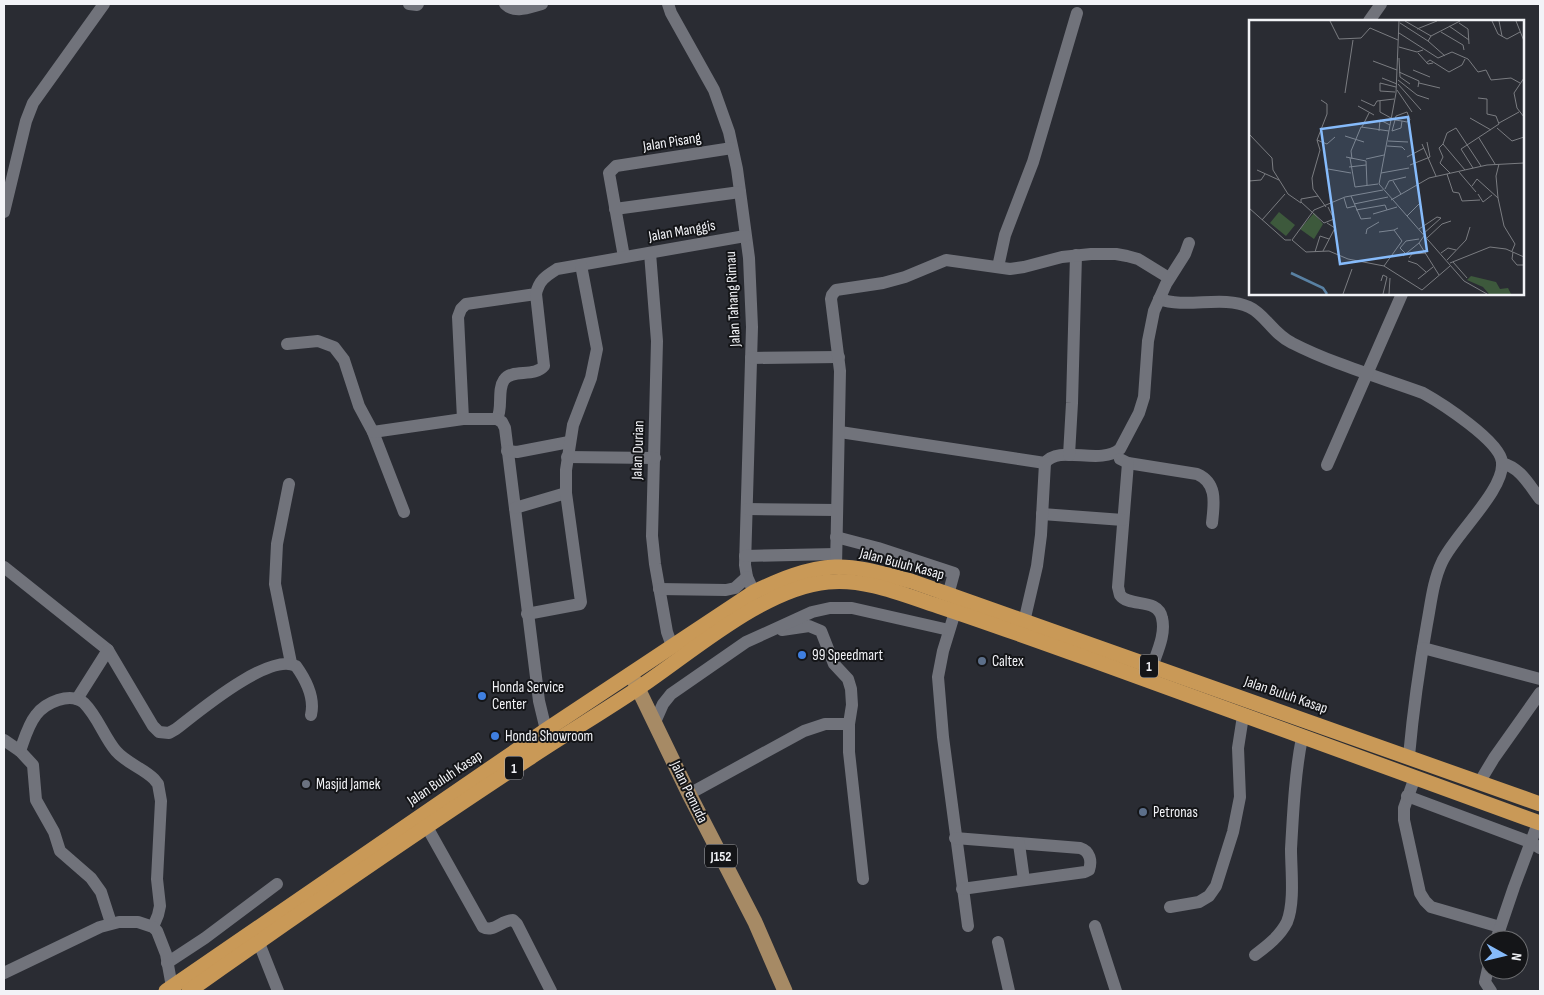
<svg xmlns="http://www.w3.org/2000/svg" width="1544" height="995" viewBox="0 0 1544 995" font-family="'Sofia Sans Condensed',sans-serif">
<rect width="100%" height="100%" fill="#2a2c33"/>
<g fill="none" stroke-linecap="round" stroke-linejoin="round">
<!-- minor -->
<g stroke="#71737b" stroke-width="12">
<polyline points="409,4 417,5 418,4"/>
<path d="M 505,4 C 515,14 530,7 542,4"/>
<polyline points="668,4 671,13 714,90 729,132 737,169 749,258 752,327 745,565 747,577 758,601"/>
<polyline points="1369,21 1381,4"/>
<polyline points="615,209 740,192"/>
<polyline points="4,212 26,121 33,103 104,4"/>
<polyline points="650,253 657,341 652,536 655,564 667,632 672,646"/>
<polyline points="624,257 609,173 616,166 732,148"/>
<polyline points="998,267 1005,235 1033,162 1077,13"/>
<path d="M 1159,299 C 1187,309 1222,295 1249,307 C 1265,314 1273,334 1292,343 C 1333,364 1379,377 1423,393 C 1441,403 1500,441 1502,462 C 1505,490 1454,535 1442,562 C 1433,581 1431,603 1427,624 C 1419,668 1413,712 1409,756"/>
<polyline points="287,344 318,341 334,347 344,360 359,406 373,432 404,512"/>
<polyline points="751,358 839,357"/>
<path d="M 463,419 L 458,317 L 461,309 L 466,304 L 536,294 C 539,280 546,276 557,269 L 745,236"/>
<path d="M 497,419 C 503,408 497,390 504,380 C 512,368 534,378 544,366 L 536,294"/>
<polyline points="373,432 463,419 497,419 502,422 505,428 539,701 546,730"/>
<path d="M 840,432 L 1045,463 C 1059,444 1100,466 1120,449 L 1139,413 L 1144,397 L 1148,341 L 1154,311 L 1166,284 L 1185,254 L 1189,243"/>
<polyline points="507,451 517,452 569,442"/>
<polyline points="1069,455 1072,403 1076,255"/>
<polyline points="567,457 655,458"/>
<path d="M 1120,459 L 1128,463 L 1197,474 C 1218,483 1214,504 1212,523"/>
<path d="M 1128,463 L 1118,587 C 1119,590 1119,592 1120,595 C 1129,608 1158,597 1162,618 C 1166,634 1157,652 1152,667"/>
<path d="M 1502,463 C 1521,468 1529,485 1540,499"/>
<polyline points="1327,465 1402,294"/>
<polyline points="289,484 277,544 275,584 291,663"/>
<polyline points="515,508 566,493"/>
<polyline points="747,509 837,510"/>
<polyline points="1042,514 1123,520"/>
<polyline points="836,537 878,548 954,573 948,595"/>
<polyline points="745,556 836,554"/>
<path d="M 4,567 L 108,650 L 153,726 L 159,732 L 169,733 L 176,729 C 198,712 269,652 296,666 C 306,680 315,698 311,715"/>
<polyline points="836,567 840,371 831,299 832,295 836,290 883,283 905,277 946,260 1010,269 1024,267 1062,257 1091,254 1116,254 1127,256 1138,259 1169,278"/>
<polyline points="659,589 726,590 735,588 747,577"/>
<polyline points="955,612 943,651 938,677 943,737 968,926"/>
<polyline points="527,614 580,604 581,602 566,493 566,470 573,425 591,378 597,349 581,265"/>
<polyline points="1024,622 1037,566 1041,535 1045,463"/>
<polyline points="782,630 809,626 821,631 834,664 848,679 851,689 852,705 849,724 849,752 863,879"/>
<polyline points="1423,648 1540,679"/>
<polyline points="77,699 108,650"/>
<polyline points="655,722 663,704 671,694 746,642 812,612 830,608 852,608 949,630"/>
<polyline points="4,740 20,751 33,765 36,800 54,832 60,851 91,878 101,892 111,923"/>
<path d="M 20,751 C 24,740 28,725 36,715 C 45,703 70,691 84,703 C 98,717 104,737 116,751 C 126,763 143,768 154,779 L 158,784 L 161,801 L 157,879 L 160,906 L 158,915 L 153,927"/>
<polyline points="1415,777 1404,808 1404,820 1420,893 1425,901 1431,907 1500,927"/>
<polyline points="1479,783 1494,758 1540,693"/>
<polyline points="689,794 804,731 825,724 849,724"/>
<polyline points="1407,796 1530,842 1540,848"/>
<path d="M 427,827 L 483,927 C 493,933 502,920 513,920 L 517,924 L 551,991"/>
<path d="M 955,838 L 1080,848 C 1090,851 1092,861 1089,870 L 1085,872 L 962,889"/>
<polyline points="1019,844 1024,880"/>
<polyline points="1170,907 1199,902 1209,896 1216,886 1233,832 1240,797 1238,748 1243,716"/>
<polyline points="1095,926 1116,991"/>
<polyline points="1496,940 1514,887 1538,823"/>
<polyline points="998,942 1009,991"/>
<polyline points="259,943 278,991"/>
<path d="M 1255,955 C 1267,946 1280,936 1287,922 C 1295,902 1291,870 1291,849 C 1293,814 1295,772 1302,738"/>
<polyline points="167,963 205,938 277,884"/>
<polyline points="1489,964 1485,982 1491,991"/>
<polyline points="4,973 100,927 119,922 138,922 153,927 157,931 166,954 172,987"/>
</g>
<!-- major -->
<polyline stroke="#a68a65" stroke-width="15" points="631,674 689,794 755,922 785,991"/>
<!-- highway -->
<g stroke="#c99957" stroke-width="15">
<path d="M 166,991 L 546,730 L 754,592 C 779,580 807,568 835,567 C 861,566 887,575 911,581 L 1540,804"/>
<path d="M 189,991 C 301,912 414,834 528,759 C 564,735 601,713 637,689 C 690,654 763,588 828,582 C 865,578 904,595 938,606 C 989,623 1039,641 1089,659 C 1239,715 1390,768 1540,823"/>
</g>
</g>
<!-- markers -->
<g fill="#3f7fe0" stroke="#141518" stroke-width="2">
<circle cx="802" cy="655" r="5"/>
<circle cx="482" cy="696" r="5"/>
<circle cx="495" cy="736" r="5"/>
</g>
<g fill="#5c6f8a" stroke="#141518" stroke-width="2">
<circle cx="982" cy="661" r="5"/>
<circle cx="1143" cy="812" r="5"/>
</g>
<circle fill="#6b7280" stroke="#141518" stroke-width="2" cx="306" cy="784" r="5"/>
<g text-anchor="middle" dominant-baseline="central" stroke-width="4" stroke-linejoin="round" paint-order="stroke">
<!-- shield labels -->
<g fill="#141518" stroke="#afb0b4" stroke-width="1">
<rect x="1140" y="654.5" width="18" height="23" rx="4"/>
<rect x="505" y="756.5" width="18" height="23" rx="4"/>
<rect x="705" y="844.5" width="32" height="23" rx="4"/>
</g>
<g font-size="14" font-weight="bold" fill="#f2f3f7">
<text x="1149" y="666">1</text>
<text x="514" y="768">1</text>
<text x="721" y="856">J152</text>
</g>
<!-- street labels -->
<g font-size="15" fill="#f2f3f7" stroke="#141518">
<text transform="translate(672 142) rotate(-9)">Jalan Pisang</text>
<text transform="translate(682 231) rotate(-10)">Jalan Manggis</text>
<text transform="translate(733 299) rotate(-93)">Jalan Tahang Rimau</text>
<text transform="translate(638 450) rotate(-88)">Jalan Durian</text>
<text transform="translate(902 564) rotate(15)">Jalan Buluh Kasap</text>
<text transform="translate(1286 695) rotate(19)">Jalan Buluh Kasap</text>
<text transform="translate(445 778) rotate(-34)">Jalan Buluh Kasap</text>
<text transform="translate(689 792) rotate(64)">Jalan Pemuda</text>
</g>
<!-- poi labels -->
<g font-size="15" fill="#f2f3f7" stroke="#141518" text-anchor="start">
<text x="812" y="655">99 Speedmart</text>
<text x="992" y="661">Caltex</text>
<text x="492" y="687">Honda Service<tspan x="492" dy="17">Center</tspan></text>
<text x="505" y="736">Honda Showroom</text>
<text x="316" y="784">Masjid Jamek</text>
<text x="1153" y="812">Petronas</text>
</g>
</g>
<!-- overview -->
<g transform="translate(1249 20)">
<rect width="275" height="275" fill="#2a2c33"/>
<path d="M 30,192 L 46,205 L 37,216 L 21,203 ZM 65,193 L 74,204 L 65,219 L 51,209 ZM 222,256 L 247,262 L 251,269 L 259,268 L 262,274 L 240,274 L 234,267 L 218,260 Z" fill="#3d593c"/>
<path fill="none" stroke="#5981a3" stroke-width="2.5" d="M 42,253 L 74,268 L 78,274"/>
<path fill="none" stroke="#7a7c81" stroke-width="1" d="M 81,1 L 90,19 L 112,18 L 121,8M 150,1 L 147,73 L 130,164 L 215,261 L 238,274M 156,1 L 182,16 L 211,1M 243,1 L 249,14 L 258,19 L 271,12M 250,1 L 253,16M 267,1 L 275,21M 151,3 L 179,21 L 182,16M 210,3 L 219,9 L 220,24M 200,6 L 220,20M 121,8 L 149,20M 168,9 L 188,1M 192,12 L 214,25 L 215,30M 150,13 L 189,38 L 203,32 L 219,39 L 229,52 L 237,50 L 242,60 L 262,58 L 271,63M 179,21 L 196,36M 150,27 L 168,32 L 174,30M 169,33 L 179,44 L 184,43M 150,38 L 151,57 L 161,64M 124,41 L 148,50M 177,43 L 181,40 L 200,52 L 213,45 L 216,39M 164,50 L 181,57M 150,52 L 170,61 L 169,67M 133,58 L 148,64M 275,58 L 265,73 L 268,88 L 275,97M 149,60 L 168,75 L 180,79M 170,63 L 191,68M 149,64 L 172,90M 148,70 L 163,92M 146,72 L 131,71 L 131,63 L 147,67M 96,73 L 104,20M 72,80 L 78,84 L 78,94 L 68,120 L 71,130 L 63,158 L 64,169 L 77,187M 112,80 L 125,86 L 128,81 L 145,79M 131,81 L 131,92 L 142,98M 109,86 L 125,95M 221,98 L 242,110M 250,103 L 270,92M 113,107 L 120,93M 248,108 L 263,121 L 275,117M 130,111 L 131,100 L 141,105M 143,111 L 146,100 L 147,96 L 158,92 L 161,100 L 158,102 L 153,101 L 146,100 L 144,99M 143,111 L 152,108 L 153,101M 0,114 L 23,138 L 24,150 L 39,174 L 52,183M 96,116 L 115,122M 230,118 L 246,144M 68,120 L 78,124 L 86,117M 139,121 L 159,122M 173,124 L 187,156M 194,124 L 190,128 L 194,137 L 191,143 L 201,153M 138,126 L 153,127 L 156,130M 97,137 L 117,141 L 118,165M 158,137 L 175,128M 101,138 L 106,167 L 129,164M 103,139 L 102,131 L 112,107 L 140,111M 117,139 L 135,135M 250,144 L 247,156 L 249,178 L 255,206 L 266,224 L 263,231M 161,145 L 181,137 L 178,122M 100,147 L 117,145M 224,148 L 212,129 L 250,104 L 247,96 L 238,94 L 238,79 L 229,78M 79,149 L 102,153M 8,150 L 30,160M 216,150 L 194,124 L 198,113 L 207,108 L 232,146M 210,152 L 227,172M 132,153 L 160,148M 198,154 L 204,172 L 210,173 L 213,181 L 231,180M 0,161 L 12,160 L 16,154M 144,161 L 152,174M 223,166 L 228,159 L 249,178M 136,169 L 140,161 L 157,157M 134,170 L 96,177 L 65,190 L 43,220 L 57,232 L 80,231 L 99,239 L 135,246 L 173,270 L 201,246M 229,174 L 234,182 L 243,175M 69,176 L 52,179 L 52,182 L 75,203 L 85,199 L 79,187M 102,176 L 112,199 L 122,198M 95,178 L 98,188 L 106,186M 142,180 L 180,158 L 238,145 L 275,143M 105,184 L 139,177M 0,188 L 36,220 L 42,220M 107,190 L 136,185 L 138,190M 124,194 L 148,187M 158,196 L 171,183M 13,200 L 36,174M 170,209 L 188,197 L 192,198 L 174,214M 130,212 L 145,210M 117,214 L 118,209 L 130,202M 175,216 L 170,223 L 190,255M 178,218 L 193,204 L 202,201M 74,231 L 86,208 L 78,203M 66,232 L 71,216 L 80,219M 264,232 L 263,239 L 268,245 L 275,245M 156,233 L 151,228 L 157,221 L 170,219M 192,233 L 199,228 L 207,230M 154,236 L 170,223M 160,238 L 163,234 L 177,233M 198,240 L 217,220 L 221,207M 159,241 L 168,244 L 177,252M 204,242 L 218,258M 201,243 L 241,227 L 257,229 L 275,237M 135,246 L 153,221 L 145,210 L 149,208M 169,259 L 184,247M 132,261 L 134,255 L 138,257 L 134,274M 94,274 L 103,249M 140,274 L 141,258"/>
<path fill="#86bbfb" fill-opacity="0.15" stroke="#86bbfb" stroke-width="2.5" d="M 159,97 L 178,231 L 91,244 L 72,109 Z"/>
<rect width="275" height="275" fill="none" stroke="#f2f3f7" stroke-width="2.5"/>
</g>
<!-- border -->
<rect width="1544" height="995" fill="none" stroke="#f2f3f7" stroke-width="10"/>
<!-- north arrow -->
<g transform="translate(1504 955) rotate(98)"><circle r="24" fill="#141518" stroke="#6d6e71"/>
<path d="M0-4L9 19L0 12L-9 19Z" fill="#86bbfb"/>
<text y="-8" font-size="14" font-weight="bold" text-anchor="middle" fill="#f2f3f7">N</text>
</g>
</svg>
